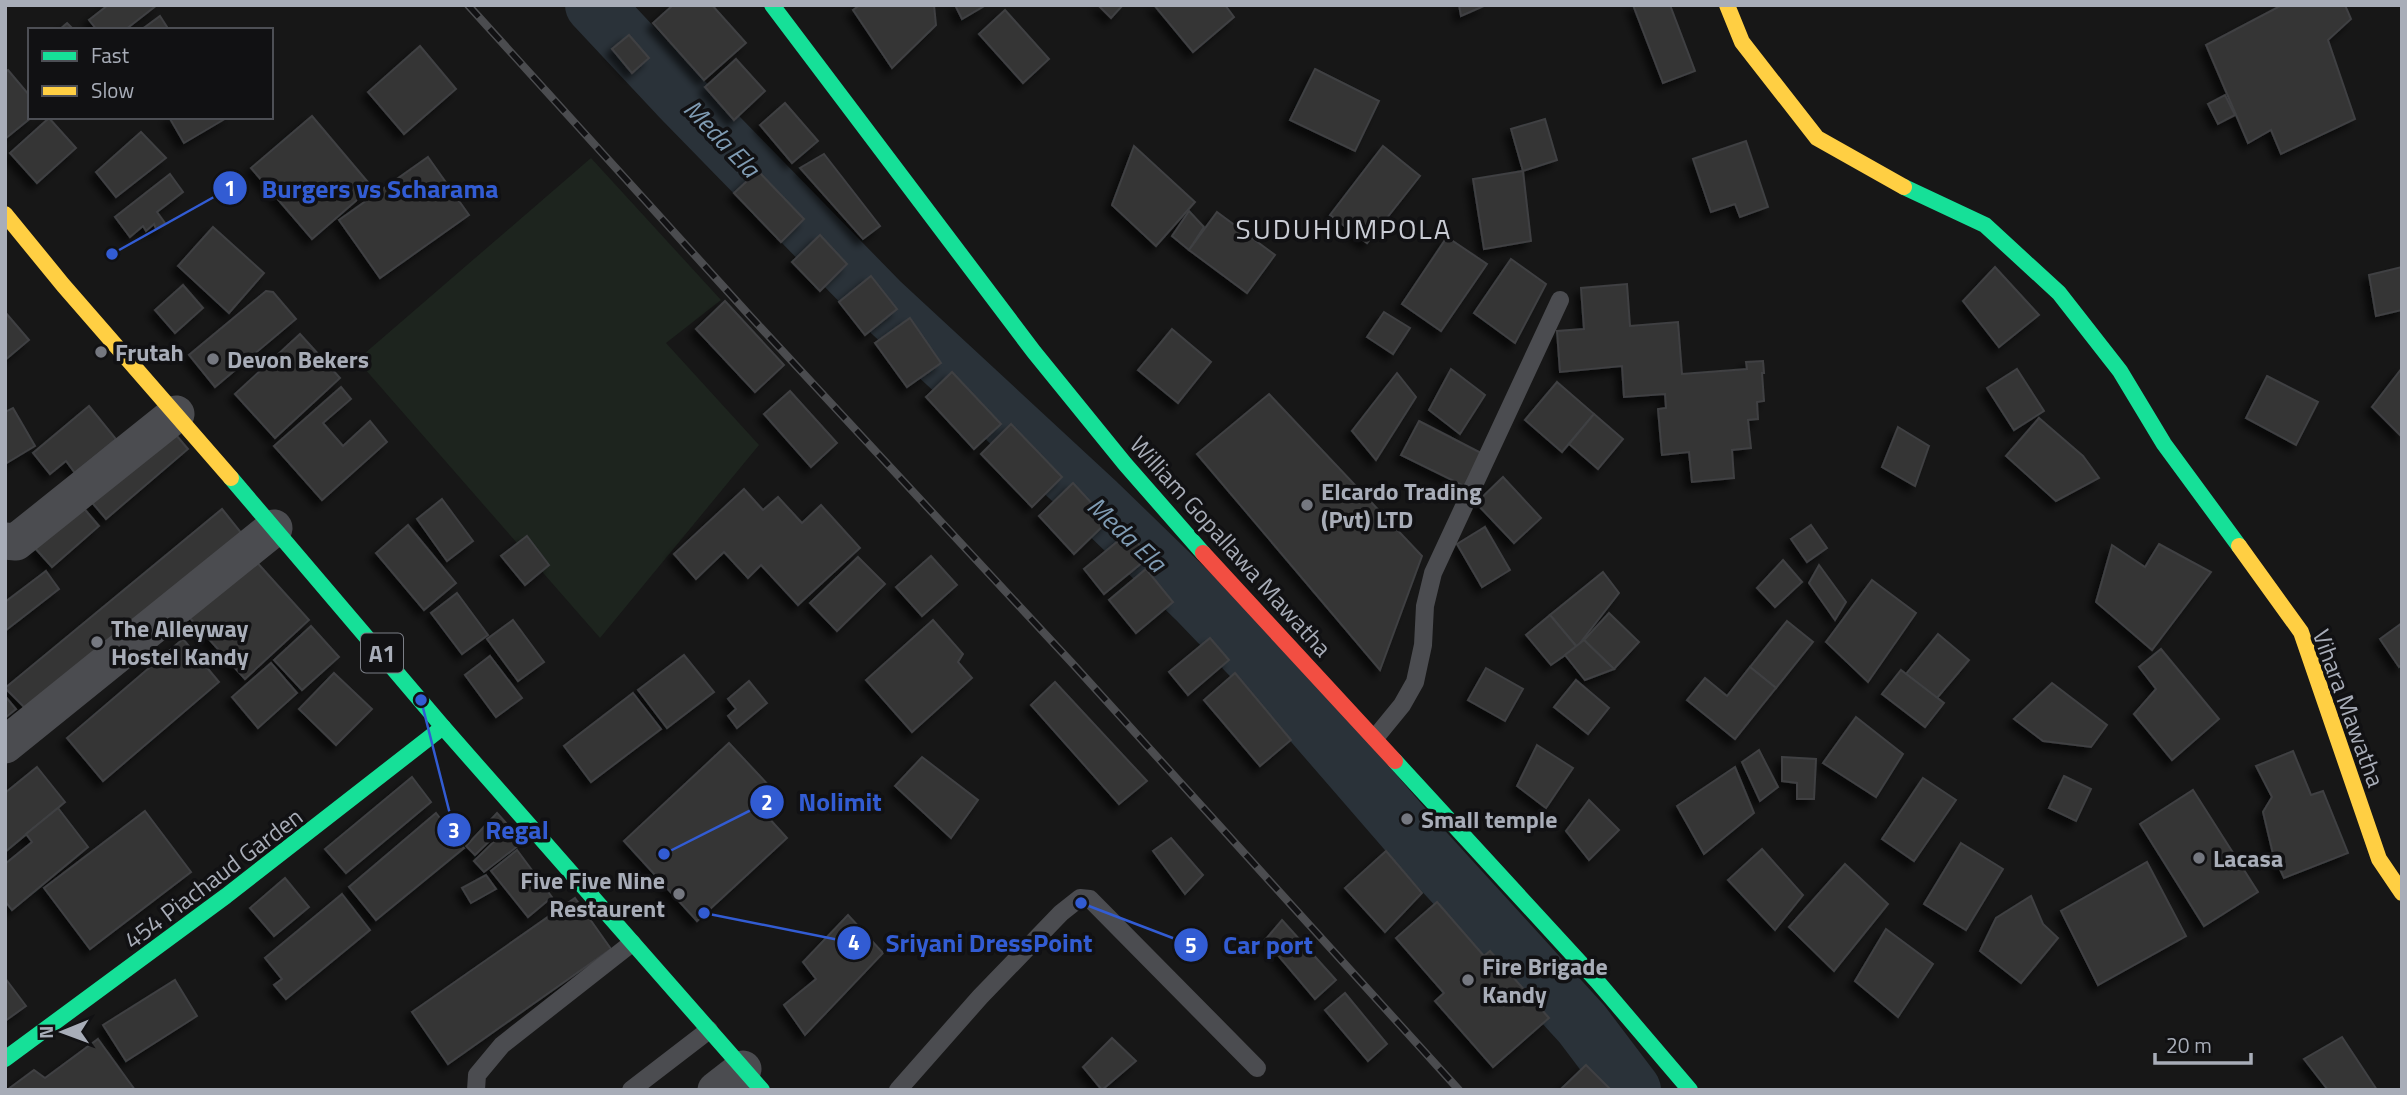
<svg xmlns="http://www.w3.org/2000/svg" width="2407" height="1095" viewBox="0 0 2407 1095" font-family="'Titillium Web',sans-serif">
<defs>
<filter id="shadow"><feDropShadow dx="-6" dy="6" stdDeviation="3.5" flood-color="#0009"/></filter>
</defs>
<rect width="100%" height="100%" fill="#171717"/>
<!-- green -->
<polygon fill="#1d241e" points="591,158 721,300 666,343 759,445 600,638 357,360"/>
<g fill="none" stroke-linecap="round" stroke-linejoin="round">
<!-- river -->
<polyline stroke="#2a3239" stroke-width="58" points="594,5 681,98 880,302 1097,503 1197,600 1294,701 1418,844 1582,1024 1632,1090"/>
</g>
<!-- building -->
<g fill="#353536" stroke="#3f4043" stroke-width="2" filter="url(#shadow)">
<polygon points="108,5 157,5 125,30 97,30 89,20"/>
<polygon points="673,5 712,5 746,43 704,80 653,23"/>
<polygon points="860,5 934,5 936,25 892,68 853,10"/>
<polygon points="955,5 986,5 962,19"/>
<polygon points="1098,5 1123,5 1111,18"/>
<polygon points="1154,5 1225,5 1234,17 1193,52"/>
<polygon points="1459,5 1486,5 1461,16"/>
<polygon points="1633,5 1670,5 1695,71 1663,83"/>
<polygon points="2282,5 2345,5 2351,19 2328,40 2355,119 2281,154 2271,130 2248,143 2206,45"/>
<polygon points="1005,10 1049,59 1023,83 979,34"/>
<polygon points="160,16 169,30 141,30"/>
<polygon points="67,23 74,30 59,30"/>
<polygon points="629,35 649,58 632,73 612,49"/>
<polygon points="420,46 456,89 404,134 368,92"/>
<polygon points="736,59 765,91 734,120 705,87"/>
<polygon points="1315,69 1379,101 1355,151 1290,120"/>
<polygon points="8,70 30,96 30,117 32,117 5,139 5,72"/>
<polygon points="2225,95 2235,115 2218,124 2208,104"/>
<polygon points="785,103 818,141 792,163 760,125"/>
<polygon points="312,116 372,187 312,239 251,168"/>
<polygon points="169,117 228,117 184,143"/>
<polygon points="49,118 76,148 37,183 10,153"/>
<polygon points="1545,119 1557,160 1523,171 1511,129"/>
<polygon points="141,132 166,158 116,197 96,172"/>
<polygon points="1746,141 1768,207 1740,217 1735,204 1711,212 1693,159"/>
<polygon points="1134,146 1195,202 1156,246 1112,205"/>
<polygon points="1383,146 1420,176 1367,243 1330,215"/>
<polygon points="824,154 880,226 863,239 800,168"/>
<polygon points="428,157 469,215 380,278 339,220"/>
<polygon points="758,171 804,219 781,242 734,193"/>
<polygon points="1523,171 1531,241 1484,249 1473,179"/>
<polygon points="170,174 183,192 157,212 165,223 156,229 154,224 146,231 143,226 130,237 115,217"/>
<polygon points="1189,211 1204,227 1189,250 1172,236"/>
<polygon points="1217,212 1275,255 1247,293 1189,250"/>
<polygon points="213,227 264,273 229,313 178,266"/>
<polygon points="820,235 847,264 820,291 792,262"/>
<polygon points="1447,237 1487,264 1441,331 1402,304"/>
<polygon points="1511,259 1546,284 1515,343 1474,313"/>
<polygon points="1995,267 2039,315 1999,347 1963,301"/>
<polygon points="2402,267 2402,310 2376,316 2369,275"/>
<polygon points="871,276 897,309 865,335 839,302"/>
<polygon points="1627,284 1630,326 1678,322 1682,374 1747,369 1746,362 1763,361 1764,373 1762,373 1764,401 1757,402 1758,419 1748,420 1751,448 1732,450 1734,478 1692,482 1689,452 1662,455 1658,409 1666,408 1665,394 1624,397 1622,366 1560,372 1557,331 1584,329 1581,288"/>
<polygon points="183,285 203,308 175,333 155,310"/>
<polygon points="266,291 273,292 296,319 215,387 189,355"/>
<polygon points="725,301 784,365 755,392 696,329"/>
<polygon points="5,312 29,340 5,360"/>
<polygon points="1384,312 1410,328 1393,354 1367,337"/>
<polygon points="910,318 941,363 907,387 875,343"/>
<polygon points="1172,329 1211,362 1178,403 1138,370"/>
<polygon points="300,334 340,378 275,438 235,394"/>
<polygon points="2402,368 2402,437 2372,407"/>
<polygon points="1451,369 1485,395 1460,434 1429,410"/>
<polygon points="2017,369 2044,411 2014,430 1987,388"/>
<polygon points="952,372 1001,424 974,449 926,397"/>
<polygon points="1397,373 1416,397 1376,460 1352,431"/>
<polygon points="2267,376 2318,402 2296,445 2246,418"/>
<polygon points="1557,382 1594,414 1562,452 1525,420"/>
<polygon points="341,387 351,399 323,423 343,446 370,421 387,442 322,500 274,446"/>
<polygon points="790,391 837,443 811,467 764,414"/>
<polygon points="1269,394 1422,556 1380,670 1197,454"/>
<polygon points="89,406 116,439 75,473 66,461 50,474 33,453"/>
<polygon points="13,408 35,446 5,464 5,412"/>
<polygon points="1594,414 1623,439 1598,469 1569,444"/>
<polygon points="2039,418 2083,456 2099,478 2056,501 2006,456"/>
<polygon points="1419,421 1483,454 1464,486 1401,455"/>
<polygon points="1011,424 1062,477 1032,507 981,454"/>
<polygon points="1898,427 1929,446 1915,486 1882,467"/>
<polygon points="171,429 188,449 106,519 89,499"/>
<polygon points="1503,477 1541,518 1514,543 1476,503"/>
<polygon points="1073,483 1108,521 1074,554 1039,516"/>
<polygon points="744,489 763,510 778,497 802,523 821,505 860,548 798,605 761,565 748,578 724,552 696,579 674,554"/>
<polygon points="442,499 473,541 447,561 417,519"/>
<polygon points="81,505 99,526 52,567 34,547"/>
<polygon points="222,509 243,535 33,716 5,688"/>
<polygon points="408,525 456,583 424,610 376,553"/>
<polygon points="1811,525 1827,548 1807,562 1791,539"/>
<polygon points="1485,527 1510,570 1482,587 1457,544"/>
<polygon points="1129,532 1149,557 1104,594 1084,569"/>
<polygon points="527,536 549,565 525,585 501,556"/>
<polygon points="2159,544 2211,572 2152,650 2096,602 2112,545 2145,567"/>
<polygon points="931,556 957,585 922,616 896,587"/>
<polygon points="858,557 885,584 837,631 810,603"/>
<polygon points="253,558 309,620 245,679 189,617"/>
<polygon points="1783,560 1802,582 1775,607 1757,588"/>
<polygon points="1819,565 1846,602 1835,620 1809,583"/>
<polygon points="1146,569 1173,602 1136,633 1109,600"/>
<polygon points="46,571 59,589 5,631 5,602"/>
<polygon points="1603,572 1619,593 1577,647 1550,615"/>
<polygon points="1872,580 1916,613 1868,682 1826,642"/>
<polygon points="457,593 488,635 462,654 431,613"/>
<polygon points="1609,613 1639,642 1614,669 1584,640"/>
<polygon points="1550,615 1577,647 1551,665 1526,635"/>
<polygon points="513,620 544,662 518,681 487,639"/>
<polygon points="933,620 963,654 958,662 972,678 912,732 866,680"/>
<polygon points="1787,621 1813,642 1776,688 1750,667"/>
<polygon points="2402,623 2402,664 2399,667 2380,639"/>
<polygon points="311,626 339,657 302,690 274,660"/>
<polygon points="1938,634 1969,660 1937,698 1906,674"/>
<polygon points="1210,638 1229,660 1188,695 1169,672"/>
<polygon points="183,639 219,682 103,781 67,738"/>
<polygon points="1584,640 1614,669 1585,680 1565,655"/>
<polygon points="2161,649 2219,719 2172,760 2134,714 2156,689 2139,667"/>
<polygon points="684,655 714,692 667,728 638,690"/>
<polygon points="490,656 522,698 496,717 465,675"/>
<polygon points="271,663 297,693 258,728 232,697"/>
<polygon points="1750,667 1776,688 1735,739 1687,700 1705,678 1727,696"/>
<polygon points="1486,668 1523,689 1505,721 1468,700"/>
<polygon points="1901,670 1944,703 1925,727 1882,694"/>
<polygon points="334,673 372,709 336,745 299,709"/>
<polygon points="1235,673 1291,740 1260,766 1204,700"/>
<polygon points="1576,680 1609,708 1588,734 1554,707"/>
<polygon points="749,681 767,703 737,728 728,716 736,709 728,699"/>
<polygon points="1055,682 1147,781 1119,804 1031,705"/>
<polygon points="2052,683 2107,725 2091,747 2043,741 2014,719"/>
<polygon points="633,693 661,729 591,782 564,746"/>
<polygon points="5,696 16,709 5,718"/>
<polygon points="1856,717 1903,754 1876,797 1823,763"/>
<polygon points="729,743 773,790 757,805 787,838 697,921 624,841"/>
<polygon points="1537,745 1573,768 1546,808 1517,786"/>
<polygon points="1759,750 1778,787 1760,801 1742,762"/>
<polygon points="2293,751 2311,795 2323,791 2348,853 2284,878 2273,854 2263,812 2272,797 2256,766"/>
<polygon points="922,757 978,800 951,838 895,786"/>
<polygon points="1782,757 1816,759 1814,799 1797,799 1797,783 1782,781"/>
<polygon points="37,767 65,802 5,852 5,793"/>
<polygon points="1735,767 1754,813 1704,854 1677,806"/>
<polygon points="2064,776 2091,789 2076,821 2049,808"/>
<polygon points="412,777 431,802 346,873 325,849"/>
<polygon points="1923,778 1956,800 1914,861 1882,839"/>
<polygon points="2193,790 2258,892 2204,926 2140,824"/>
<polygon points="1589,800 1619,830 1589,860 1566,831"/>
<polygon points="58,808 88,847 12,910 5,901 5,864 32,842 26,834"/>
<polygon points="145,811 191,872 90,949 44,888"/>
<polygon points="436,813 464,848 376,920 349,887"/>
<polygon points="497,813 507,824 475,855 466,846"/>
<polygon points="509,827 523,842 484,872 474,861"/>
<polygon points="1171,838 1203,875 1185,894 1153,851"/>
<polygon points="1961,843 2003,869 1966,930 1924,904"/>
<polygon points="1762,849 1803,895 1775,930 1728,880"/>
<polygon points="517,850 552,897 528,917 491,871"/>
<polygon points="1386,851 1422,893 1385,932 1345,888"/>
<polygon points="2147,862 2186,936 2098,985 2061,911"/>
<polygon points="1845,864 1888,904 1834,971 1789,927"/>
<polygon points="486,875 496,889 471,903 462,888"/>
<polygon points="285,878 309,907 274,936 250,908"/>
<polygon points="342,894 370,930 286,999 274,985 282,979 265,958"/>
<polygon points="2031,896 2043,924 2058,938 2021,983 1980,951 1996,918"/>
<polygon points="575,898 611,949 448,1064 412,1012"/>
<polygon points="1437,902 1484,956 1490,951 1549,1018 1493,1067 1435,1001 1444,993 1396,938"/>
<polygon points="848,915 883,953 805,1035 784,1005 816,979 803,962"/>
<polygon points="1282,920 1336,980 1315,999 1265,940"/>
<polygon points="1886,929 1933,964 1898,1017 1855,981"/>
<polygon points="5,978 26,1006 5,1021"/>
<polygon points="175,980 197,1016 126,1061 103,1025"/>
<polygon points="1345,993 1387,1044 1368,1061 1325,1010"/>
<polygon points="2342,1037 2377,1090 2328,1090 2304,1059"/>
<polygon points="1112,1038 1136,1061 1102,1090 1083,1067"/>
<polygon points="98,1039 135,1090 7,1090 34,1070 45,1078"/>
<polygon points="1586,1065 1611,1090 1560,1090 1561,1089"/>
</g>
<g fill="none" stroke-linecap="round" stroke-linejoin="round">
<!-- lane -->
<g stroke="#4b4c50" stroke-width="18">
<polyline points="1375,738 1402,705 1415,682 1423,645 1425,606 1433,573 1560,300"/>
<polyline points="476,1090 477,1075 502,1045 632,943"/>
<polyline points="631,1090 709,1030"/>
<polyline points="898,1090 980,997 1061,913 1080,898 1090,899 1257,1068"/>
</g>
<!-- street -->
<g stroke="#4b4c50" stroke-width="37">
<polyline points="5,541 16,542 176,414"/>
<polyline points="5,745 274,528"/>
<polyline points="716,1090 743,1069"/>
</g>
<!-- fast -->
<g stroke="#16e098" stroke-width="16">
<polyline points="772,5 1034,352 1125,464 1203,553"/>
<polyline points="1904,187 1985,225 2059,293 2120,371 2164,444 2239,546"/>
<polyline points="231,478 443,727 762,1090"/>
<polyline points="1395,761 1597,981 1690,1090"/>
<polyline points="5,1059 226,896 443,727"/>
</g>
<!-- slow -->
<g stroke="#ffcf43" stroke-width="16">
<polyline points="1727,5 1742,42 1817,138 1904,187"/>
<polyline points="5,214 63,285 231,478"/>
<polyline points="2239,546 2301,632 2379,859 2402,893"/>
</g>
<!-- jam -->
<polyline stroke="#f24e42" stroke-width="16" points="1203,553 1395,761"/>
<defs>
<polyline id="rail" points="468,5 750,316 1072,663 1459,1090"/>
</defs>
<!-- rail casing -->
<use href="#rail" stroke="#4b4c4f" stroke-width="8"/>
<!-- rail -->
<use href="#rail" stroke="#111113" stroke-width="5" stroke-dasharray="16" stroke-linecap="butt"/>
</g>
<!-- markers -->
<g fill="#757880" stroke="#111113" stroke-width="2.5">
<circle cx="101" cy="352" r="7"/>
<circle cx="213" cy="359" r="7"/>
<circle cx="1307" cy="505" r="7"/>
<circle cx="97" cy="642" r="7"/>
<circle cx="1407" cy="819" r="7"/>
<circle cx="2199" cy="858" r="7"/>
<circle cx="679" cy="894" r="7"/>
<circle cx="1468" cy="980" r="7"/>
</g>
<g text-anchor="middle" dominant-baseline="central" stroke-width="7" stroke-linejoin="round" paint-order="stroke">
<!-- shield labels -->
<rect fill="#111113" stroke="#7b7e86" stroke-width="2" x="361" y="633.5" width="42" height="39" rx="5"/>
<g font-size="23" font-weight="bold" fill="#a8adb8">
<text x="382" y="653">A1</text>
</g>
<!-- poi labels -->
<g font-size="24" font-weight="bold" fill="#a8adb8" stroke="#111113" text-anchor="start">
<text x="115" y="352">Frutah</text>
<text x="227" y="359">Devon Bekers</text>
<text x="1321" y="491">Elcardo Trading<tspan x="1321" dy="28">(Pvt) LTD</tspan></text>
<text x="111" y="628">The Alleyway<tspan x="111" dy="28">Hostel Kandy</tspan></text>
<text x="1421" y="819">Small temple</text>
<text x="2213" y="858">Lacasa</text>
<text x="665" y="880" text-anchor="end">Five Five Nine<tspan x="665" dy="28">Restaurent</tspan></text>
<text x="1482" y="966">Fire Brigade<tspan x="1482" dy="28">Kandy</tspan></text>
</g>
<!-- street labels -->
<g font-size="24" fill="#a8adb8" stroke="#111113">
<text transform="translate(1231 546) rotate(48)">William Gopallawa Mawatha</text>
<text transform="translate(2349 708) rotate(70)">Vihara Mawatha</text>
<text transform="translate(213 878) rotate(-37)">454 Piachaud Garden</text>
</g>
<!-- water labels -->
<g font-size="26" font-style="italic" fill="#7f9bb3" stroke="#111113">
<text transform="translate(722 138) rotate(46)">Meda Ela</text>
<text transform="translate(1127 534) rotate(43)">Meda Ela</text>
</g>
<!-- quarter labels -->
<g font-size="28" letter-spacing="2" fill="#c9ccd4" stroke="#111113">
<text x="1344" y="228">SUDUHUMPOLA</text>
</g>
</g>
<!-- callouts -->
<path fill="none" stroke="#325cd3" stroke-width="2.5" d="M112 254L230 188M664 854L767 802M421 700L454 830M704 913L854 943M1081 903L1191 945"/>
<g fill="#325cd3" stroke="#111113" stroke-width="2.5">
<circle cx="112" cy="254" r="7"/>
<circle cx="664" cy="854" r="7"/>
<circle cx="421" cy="700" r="7"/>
<circle cx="704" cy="913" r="7"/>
<circle cx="1081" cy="903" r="7"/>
<circle cx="230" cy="188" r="18"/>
<circle cx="767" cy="802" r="18"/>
<circle cx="454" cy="830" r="18"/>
<circle cx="854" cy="943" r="18"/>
<circle cx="1191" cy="945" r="18"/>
</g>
<g font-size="21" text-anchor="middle" font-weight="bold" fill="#fff">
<text x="230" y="196">1</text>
<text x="767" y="810">2</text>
<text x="454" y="838">3</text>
<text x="854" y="950">4</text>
<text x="1191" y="953">5</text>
</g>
<g font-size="26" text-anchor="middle" font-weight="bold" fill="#325cd3" stroke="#111113" stroke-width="7" stroke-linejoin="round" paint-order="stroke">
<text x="380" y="198">Burgers vs Scharama</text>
<text x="840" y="811">Nolimit</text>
<text x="517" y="839">Regal</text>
<text x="989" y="952">Sriyani DressPoint</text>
<text x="1268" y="954">Car port</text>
</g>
<!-- border -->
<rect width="2407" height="1095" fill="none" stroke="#a8adb8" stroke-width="14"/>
<!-- legend -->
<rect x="28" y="28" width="245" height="91" fill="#111113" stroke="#4d4f55" stroke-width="2"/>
<rect x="42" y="51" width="35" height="10" fill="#16e098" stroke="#4d4f55" stroke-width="2"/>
<text x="91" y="63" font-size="21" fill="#a8adb8">Fast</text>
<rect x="42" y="86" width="35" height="10" fill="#ffcf43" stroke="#4d4f55" stroke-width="2"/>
<text x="91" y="98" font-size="21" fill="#a8adb8">Slow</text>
<!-- north arrow -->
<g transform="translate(63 1032) rotate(269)" stroke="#111113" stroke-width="5" paint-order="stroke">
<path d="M0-5L12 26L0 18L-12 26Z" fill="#a8adb8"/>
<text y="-10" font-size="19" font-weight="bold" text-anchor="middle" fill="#a8adb8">N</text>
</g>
<!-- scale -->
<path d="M2155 1053v10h96v-10" fill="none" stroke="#a8adb8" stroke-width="3.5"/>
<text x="2166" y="1053" font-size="21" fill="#a8adb8" stroke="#111113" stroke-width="5" paint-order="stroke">20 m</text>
</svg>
